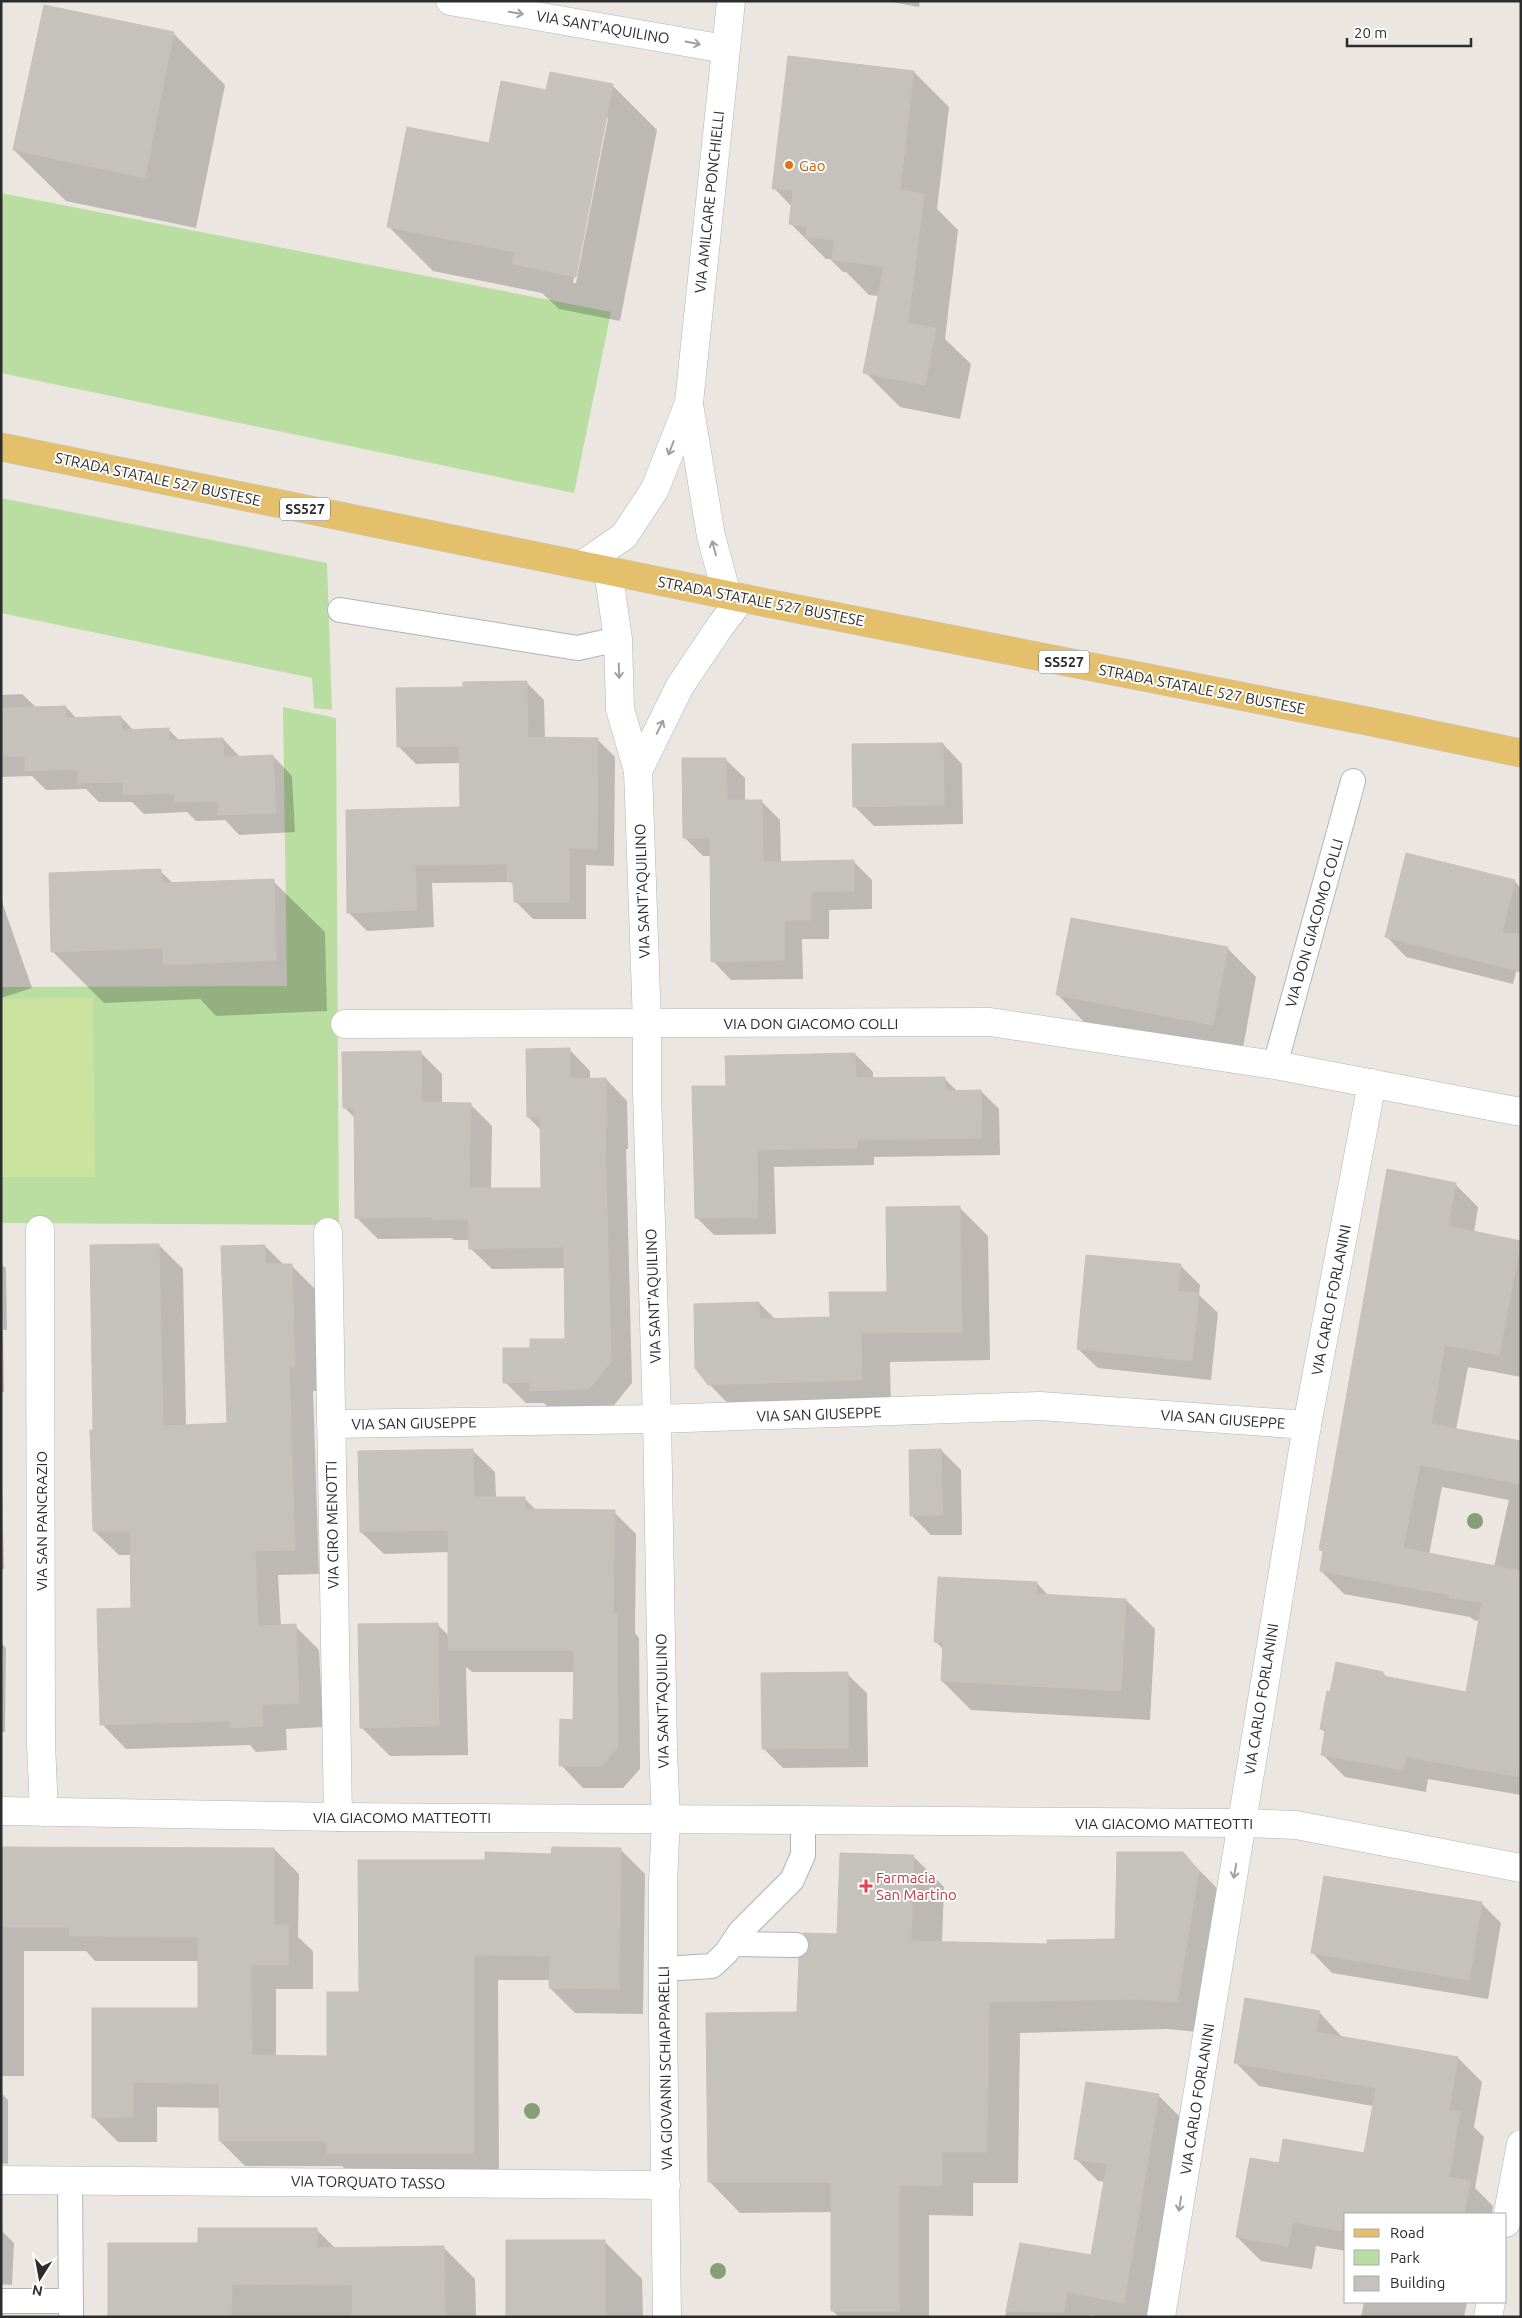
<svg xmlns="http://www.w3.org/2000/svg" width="1522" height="2318" viewBox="0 0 1522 2318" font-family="Ubuntu,sans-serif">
<rect width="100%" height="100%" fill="#ece6e0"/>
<!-- green -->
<g fill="#badda2">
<polygon points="1,193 611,312 574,493 1,373"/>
<polygon points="1,498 327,563 332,710 314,708 312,678 1,613"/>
<polygon points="283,707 336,718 339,1225 1,1223 1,987 287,986"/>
</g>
<!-- pitch -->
<polygon fill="#cbe39f" points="93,998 95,1177 1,1177 1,999"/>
<!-- shadow -->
<g fill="#0003" fill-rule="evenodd">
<polygon points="886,1 920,1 919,7"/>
<polygon points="174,34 225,85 196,228 66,201 14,150"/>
<polygon points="789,57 914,72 949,107 937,209 958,230 945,339 971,364 960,419 900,407 865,372 879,296 869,295 846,272 843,272 830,259 826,259 790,223 792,207 774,188"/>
<path d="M 612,85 L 657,130 L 620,321 L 559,309 L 542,293 L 433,271 L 388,226 L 490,145 L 547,92 ZM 605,118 L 608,118 L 576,283 L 573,283 Z"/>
<polygon points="526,682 544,700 545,739 597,739 615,757 614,866 586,865 586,919 533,919 515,901 515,886 510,882 432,883 434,927 367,931 349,913 461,809 460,763 416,764 398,746 464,688"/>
<polygon points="22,694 37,708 66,707 77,719 121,717 134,731 168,729 180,741 223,739 241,758 273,756 292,776 295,832 239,835 225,820 196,821 187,812 144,814 132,802 99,802 86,789 46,790 32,776 1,777 1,695"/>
<polygon points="943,744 962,764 963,824 874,826 854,806"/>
<polygon points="726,760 745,778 745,802 761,801 780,820 781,863 853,861 872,880 872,909 829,910 829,939 802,939 803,979 731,980 713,961 711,856 703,856 684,837"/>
<polygon points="160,871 174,884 273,881 325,932 327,1011 216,1016 200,999 104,1003 53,952"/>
<polygon points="1514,881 1521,888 1521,953 1513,984 1406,957 1387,937"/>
<polygon points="1,899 32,988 1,998"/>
<polygon points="1227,948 1256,977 1242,1053 1086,1024 1058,995"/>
<polygon points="569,1049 590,1071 590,1080 606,1079 627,1101 628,1149 626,1149 632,1383 610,1410 553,1412 544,1403 526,1403 505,1382 531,1349 567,1340 565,1268 492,1269 470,1248 470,1240 454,1240 451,1238 378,1239 357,1218 355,1118 345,1108 420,1052 442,1074 442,1104 470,1104 492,1126 491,1189 542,1189 541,1130 528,1117"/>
<polygon points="855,1054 873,1072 873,1079 944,1078 958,1092 981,1091 999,1109 1000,1155 874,1157 874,1165 774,1167 776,1234 714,1235 696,1217 727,1087"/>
<path d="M 1455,1184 L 1478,1207 L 1474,1233 L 1521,1242 L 1521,1377 L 1468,1367 L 1456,1430 L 1521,1442 L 1521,1795 L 1428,1779 L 1426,1792 L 1345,1777 L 1322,1754 L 1326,1733 L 1321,1729 L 1383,1673 L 1388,1678 L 1467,1693 L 1479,1621 L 1474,1620 L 1470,1617 L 1344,1594 L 1321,1571 L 1324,1553 L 1321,1550 ZM 1442,1487 L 1509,1500 L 1494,1567 L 1429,1555 Z"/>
<polygon points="959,1207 988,1236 990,1360 890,1362 891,1409 738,1414 709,1384 759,1303 776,1320 832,1318 889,1293"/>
<polygon points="159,1245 183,1269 186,1426 229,1424 265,1246 284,1265 291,1265 315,1289 319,1391 313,1391 319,1574 278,1575 281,1626 295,1626 319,1650 323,1727 286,1729 287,1750 256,1752 250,1745 126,1749 102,1724 132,1609 131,1555 119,1555 94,1531 95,1431"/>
<polygon points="1,1264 6,1268 7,1330 3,1330 4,1392 1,1392"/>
<polygon points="1180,1265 1200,1285 1199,1295 1218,1313 1211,1380 1098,1368 1078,1349"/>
<polygon points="1,1447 4,1569 1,1569"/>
<polygon points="472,1450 495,1472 496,1498 524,1498 537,1511 614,1512 636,1534 635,1633 639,1638 640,1769 623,1788 583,1788 561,1765 574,1721 575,1672 472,1672 466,1667 468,1755 390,1756 361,1727 437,1624 449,1636 449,1552 384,1554 361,1532"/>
<polygon points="941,1450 961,1470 962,1535 931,1535 912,1516"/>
<polygon points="1037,1583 1049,1596 1126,1600 1155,1629 1150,1720 971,1710 942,1681 944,1650 935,1641"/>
<polygon points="1,1643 6,1648 5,1732 1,1732"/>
<polygon points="847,1674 867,1693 868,1767 783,1768 763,1748"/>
<polygon points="1,1849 274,1849 299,1874 298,1937 313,1951 313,1989 276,1989 276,2056 328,2057 360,1994 486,1861 620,1849 645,1874 643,2014 575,2013 550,1988 551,1980 498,1980 499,2177 353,2177 342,2166 245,2166 220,2141 220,2108 157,2107 157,2142 118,2142 93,2117 199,2009 199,1961 95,1961 86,1951 24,1951 24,2076 1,2076"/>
<polygon points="1183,1854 1214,1885 1229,1904 1208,2033 1168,2029 1020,2033 1018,2183 973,2183 973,2216 929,2215 929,2317 839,2317 833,2311 832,2212 740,2213 709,2181 839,1935 913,1856 944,1887 942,1943 1048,1945 1117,1940"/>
<polygon points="1481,1903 1501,1923 1488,1999 1332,1973 1313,1953"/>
<polygon points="1319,2012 1343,2038 1458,2058 1482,2082 1474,2127 1484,2137 1475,2188 1493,2206 1492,2214 1346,2214 1346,2251 1316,2246 1312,2269 1261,2261 1237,2237 1280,2164 1365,2155 1373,2106 1259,2086 1235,2062"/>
<polygon points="1087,2084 1159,2096 1182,2119 1148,2317 1101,2317 1090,2315 1089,2317 1005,2317 1021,2244 1092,2257 1105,2182 1098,2181 1075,2158"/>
<polygon points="1,2093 8,2100 8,2164 1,2163"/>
<polygon points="316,2229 336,2249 443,2247 475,2279 476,2317 109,2317 199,2244"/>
<polygon points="1,2230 14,2243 12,2285 1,2284"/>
<polygon points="604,2241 642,2279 643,2317 507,2317"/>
<polygon points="1364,2302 1467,2302 1464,2317 1361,2317"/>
</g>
<!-- building -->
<g fill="#c5c1bb" stroke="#c8c1b9">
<polygon points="44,5 174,32 145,178 13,150"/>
<polygon points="788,56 914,71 900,190 924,194 908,323 936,328 925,385 863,373 884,266 832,260 834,240 806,237 807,226 789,224 793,190 772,189"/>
<polygon points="550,72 613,84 576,277 512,264 515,252 387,227 407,127 489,143 501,81 546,90"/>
<polygon points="527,681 528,737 598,738 597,849 569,848 569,902 514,902 513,880 507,880 507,864 415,865 417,910 347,913 346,810 460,807 459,746 397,747 396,688 463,687 463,682"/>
<polygon points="66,706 66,718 121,716 122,730 169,728 169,740 223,738 224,757 273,755 276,813 218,815 218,801 175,802 175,793 123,795 123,782 78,783 78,769 25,771 25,756 1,757 1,708"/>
<polygon points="943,743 944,805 853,807 852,744"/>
<polygon points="682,758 726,758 727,800 762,800 763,862 854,860 854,891 811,892 811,920 784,920 784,960 711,962 710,838 683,838"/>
<polygon points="1406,853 1515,880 1502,933 1521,934 1521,972 1385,937"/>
<polygon points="161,869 161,883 274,879 276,960 163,965 163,948 51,952 49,873"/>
<polygon points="1071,918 1228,947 1213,1025 1056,995"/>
<polygon points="570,1048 570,1079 606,1078 607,1128 605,1128 611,1362 589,1389 530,1391 530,1382 503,1383 503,1348 530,1348 530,1339 565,1339 564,1247 469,1249 468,1219 432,1220 432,1217 355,1218 354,1108 343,1108 342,1052 421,1051 422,1102 471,1103 469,1188 541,1188 540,1117 527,1117 526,1049"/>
<polygon points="855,1053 856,1078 945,1077 945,1091 981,1090 982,1138 857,1140 857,1148 757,1150 758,1217 695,1218 692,1086 726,1086 725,1056"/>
<polygon points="1387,1169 1456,1183 1448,1226 1521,1241 1499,1355 1445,1345 1431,1424 1521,1441 1521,1484 1420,1465 1403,1548 1521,1571 1521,1777 1406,1757 1403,1770 1321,1755 1325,1730 1320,1729 1327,1691 1330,1692 1336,1662 1383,1672 1383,1676 1466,1692 1482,1602 1449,1598 1450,1595 1320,1571 1323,1551 1319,1550"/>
<polygon points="960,1206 962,1332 861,1333 862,1380 708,1385 695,1368 694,1304 759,1302 760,1319 830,1317 829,1292 887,1292 886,1207"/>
<polygon points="159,1244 163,1426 227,1423 221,1246 265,1245 266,1264 292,1264 295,1367 289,1367 295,1550 255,1551 258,1626 296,1624 299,1703 262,1705 263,1726 231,1728 230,1721 100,1725 97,1609 131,1608 130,1531 93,1531 90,1430 93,1430 90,1245"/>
<polygon points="1086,1255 1181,1264 1178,1291 1199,1293 1192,1361 1077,1349"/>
<polygon points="473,1449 474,1497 525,1497 525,1509 615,1510 613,1614 617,1614 618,1747 601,1766 559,1766 560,1719 573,1720 574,1650 448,1650 448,1530 360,1532 358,1451"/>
<polygon points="941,1449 943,1515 910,1516 909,1450"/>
<polygon points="938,1577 1037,1582 1036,1594 1126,1599 1121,1691 941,1681 943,1642 934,1642"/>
<polygon points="438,1623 439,1726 360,1728 358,1624"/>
<polygon points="848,1672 848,1748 762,1749 761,1673"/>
<polygon points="1,1847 274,1848 274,1925 288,1925 288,1965 251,1965 252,2055 327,2056 327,1992 359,1992 358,1860 485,1860 485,1852 551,1854 552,1847 621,1848 619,1989 549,1988 550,1956 474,1955 474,2153 327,2153 327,2141 219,2141 219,2084 133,2082 133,2117 92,2118 92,2008 198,2008 198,1937 69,1936 69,1927 1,1927"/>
<polygon points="1117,1852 1183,1852 1199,1871 1177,2002 1136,1999 989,2002 987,2152 942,2152 942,2186 899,2185 899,2311 831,2311 831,2182 708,2182 706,2013 797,2012 799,1958 807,1952 810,1946 808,1939 803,1933 837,1934 840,1853 914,1855 911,1941 1047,1944 1047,1940 1115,1939"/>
<polygon points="1324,1876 1482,1902 1469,1980 1311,1953"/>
<polygon points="1245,1998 1320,2011 1316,2032 1458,2057 1449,2110 1460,2112 1449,2177 1470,2181 1464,2214 1344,2214 1341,2231 1293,2222 1288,2246 1236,2237 1250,2158 1279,2163 1283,2139 1364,2153 1376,2088 1234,2063"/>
<polygon points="1086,2082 1159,2094 1124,2303 1067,2292 1064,2312 1006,2311 1020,2243 1091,2255 1107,2164 1074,2159"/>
<polygon points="198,2228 317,2228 317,2248 444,2246 445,2317 352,2317 352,2285 232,2284 231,2317 108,2317 108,2243 198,2243"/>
<rect x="506" y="2240" width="99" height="77"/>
</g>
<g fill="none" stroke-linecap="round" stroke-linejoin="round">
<defs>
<g id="lane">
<polyline points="340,610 578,648 618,639"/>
<polyline points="1275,1065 1353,781"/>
<polyline points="733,1944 796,1945"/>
<polyline points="663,1969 712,1966 726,1953 740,1932 792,1880 803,1855 803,1821"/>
<polyline points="70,2179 71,2317"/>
<polyline points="1,2301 71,2301"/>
</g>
<g id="street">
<polyline points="450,1 725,49"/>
<polyline points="689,404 711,536 727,595"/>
<polyline points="582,565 624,536 655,489 689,403 731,1"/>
<polyline points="608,570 618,639 620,709 638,771 647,1023 647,1092 657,1419 663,1750 666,1820 663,1882 663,2020 667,2317"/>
<polyline points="638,771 680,686 721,625 742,598"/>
<polyline points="345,1024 990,1022 1275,1065 1521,1112"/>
<polyline points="40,1230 41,1744 44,1812"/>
<polyline points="328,1232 338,1817"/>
<polyline points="331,1424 657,1419 1040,1406 1307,1425"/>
<polyline points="1,2180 666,2185"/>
<polyline points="1506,2223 1521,2144"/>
<polyline points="1161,2317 1307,1425 1372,1083"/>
<polyline points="1488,2317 1491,2302"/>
</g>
<polyline id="secondary" points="1,1811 338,1817 1243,1823 1296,1825 1521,1868"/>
<polyline id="primary" points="1,447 742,598 1372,722 1521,753"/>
</defs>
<!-- lane casing -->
<use href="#lane" stroke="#b0b3bb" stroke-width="26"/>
<!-- street casing -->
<use href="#street" stroke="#b0b3bb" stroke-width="29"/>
<!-- secondary casing -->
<use href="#secondary" stroke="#b0b3bb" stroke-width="29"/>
<!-- primary casing -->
<use href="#primary" stroke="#c4c4c4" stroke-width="29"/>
<!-- lane -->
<use href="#lane" stroke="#fff" stroke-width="24"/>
<!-- street -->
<use href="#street" stroke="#fff" stroke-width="28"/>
<!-- secondary -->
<use href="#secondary" stroke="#fff" stroke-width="28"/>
<!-- primary -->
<use href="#primary" stroke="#e4c06d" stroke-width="28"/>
</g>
<!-- trees -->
<g fill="#879e78">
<circle cx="1475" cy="1521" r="8"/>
<circle cx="532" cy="2111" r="8"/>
<circle cx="718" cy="2271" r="8"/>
</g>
<!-- one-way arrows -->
<defs><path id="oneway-shaft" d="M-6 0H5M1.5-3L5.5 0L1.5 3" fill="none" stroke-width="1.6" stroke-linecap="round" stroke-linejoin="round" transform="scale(1.25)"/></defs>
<g stroke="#a0a0a0">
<use href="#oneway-shaft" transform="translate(516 13) rotate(10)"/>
<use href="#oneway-shaft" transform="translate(693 43) rotate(11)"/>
<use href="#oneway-shaft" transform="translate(671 448) rotate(111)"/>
<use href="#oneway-shaft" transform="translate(714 548) rotate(-105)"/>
<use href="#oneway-shaft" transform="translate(619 671) rotate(88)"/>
<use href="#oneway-shaft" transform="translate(660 727) rotate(-64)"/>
<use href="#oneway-shaft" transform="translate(1235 1871) rotate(100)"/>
<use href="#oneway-shaft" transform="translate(1180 2204) rotate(99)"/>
</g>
<!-- markers -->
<circle fill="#e8710a" stroke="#fff" stroke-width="2" cx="789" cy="165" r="5"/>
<path fill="#e0444e" stroke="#fff" stroke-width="2" d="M863.5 1878.5h5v5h5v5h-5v5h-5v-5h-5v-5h5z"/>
<g text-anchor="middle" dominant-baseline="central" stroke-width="4" stroke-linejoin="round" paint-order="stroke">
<!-- shield labels -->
<g fill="#fff" stroke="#6b6b6b" stroke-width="1">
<rect x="280" y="497.5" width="50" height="23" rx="4"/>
<rect x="1039" y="650.5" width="50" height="23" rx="4"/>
</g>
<g font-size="14" font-weight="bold" fill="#2c2c2c">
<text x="305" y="509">SS527</text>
<text x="1064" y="662">SS527</text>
</g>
<!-- street labels -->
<g font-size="15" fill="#2c2c2c" stroke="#fff">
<text transform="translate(603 27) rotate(10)">VIA SANT'AQUILINO</text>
<text transform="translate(709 202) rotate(-84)">VIA AMILCARE PONCHIELLI</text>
<text transform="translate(158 479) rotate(12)">STRADA STATALE 527 BUSTESE</text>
<text transform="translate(761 601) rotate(11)">STRADA STATALE 527 BUSTESE</text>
<text transform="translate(1202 689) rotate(11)">STRADA STATALE 527 BUSTESE</text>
<text transform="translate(642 891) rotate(-92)">VIA SANT'AQUILINO</text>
<text transform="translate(1314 923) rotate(-74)">VIA DON GIACOMO COLLI</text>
<text x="811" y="1023">VIA DON GIACOMO COLLI</text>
<text transform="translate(653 1296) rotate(-92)">VIA SANT'AQUILINO</text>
<text transform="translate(1331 1300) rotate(-79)">VIA CARLO FORLANINI</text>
<text transform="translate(819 1414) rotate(-2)">VIA SAN GIUSEPPE</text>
<text transform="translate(1223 1419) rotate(4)">VIA SAN GIUSEPPE</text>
<text transform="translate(414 1423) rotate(-1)">VIA SAN GIUSEPPE</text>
<text transform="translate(41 1521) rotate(-90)">VIA SAN PANCRAZIO</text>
<text transform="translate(332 1525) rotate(-91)">VIA CIRO MENOTTI</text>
<text transform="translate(1261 1699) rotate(-81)">VIA CARLO FORLANINI</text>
<text transform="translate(662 1701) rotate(-91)">VIA SANT'AQUILINO</text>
<text x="402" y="1817">VIA GIACOMO MATTEOTTI</text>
<text x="1164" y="1823">VIA GIACOMO MATTEOTTI</text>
<text transform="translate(665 2068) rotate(-91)">VIA GIOVANNI SCHIAPPARELLI</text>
<text transform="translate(1197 2099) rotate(-81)">VIA CARLO FORLANINI</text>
<text transform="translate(368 2182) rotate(1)">VIA TORQUATO TASSO</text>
</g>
<!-- food labels -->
<g font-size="15" fill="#c56008" stroke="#fff" text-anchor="start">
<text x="799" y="165">Gao</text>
</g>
<!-- health labels -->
<g font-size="15" fill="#be3a42" stroke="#fff" text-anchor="start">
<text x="876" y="1877">Farmacia<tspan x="876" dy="17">San Martino</tspan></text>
</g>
</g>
<!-- border -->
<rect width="1522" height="2318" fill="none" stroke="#2c2c2c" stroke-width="5"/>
<!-- legend -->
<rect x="1344" y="2213" width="162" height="90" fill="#ffffff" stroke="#ababab"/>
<rect x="1354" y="2229" width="25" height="8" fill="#e4c06d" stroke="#ababab"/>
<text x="1390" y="2238" font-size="15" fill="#2c2c2c">Road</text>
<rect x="1354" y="2250" width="25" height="15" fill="#badda2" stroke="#ababab"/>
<text x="1390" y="2263" font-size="15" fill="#2c2c2c">Park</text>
<rect x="1354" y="2276" width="25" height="15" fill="#c5c1bb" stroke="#ababab"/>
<text x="1390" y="2288" font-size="15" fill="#2c2c2c">Building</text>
<!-- north arrow -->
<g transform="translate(40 2278) rotate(191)" stroke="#ffffff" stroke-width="4" paint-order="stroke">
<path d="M0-4L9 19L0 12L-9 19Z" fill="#2c2c2c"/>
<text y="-8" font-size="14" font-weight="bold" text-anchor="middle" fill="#2c2c2c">N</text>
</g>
<!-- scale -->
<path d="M1347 38v8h124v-8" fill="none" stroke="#2c2c2c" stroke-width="2.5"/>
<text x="1354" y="38" font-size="15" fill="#2c2c2c" stroke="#ffffff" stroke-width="4" paint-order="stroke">20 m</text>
</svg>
